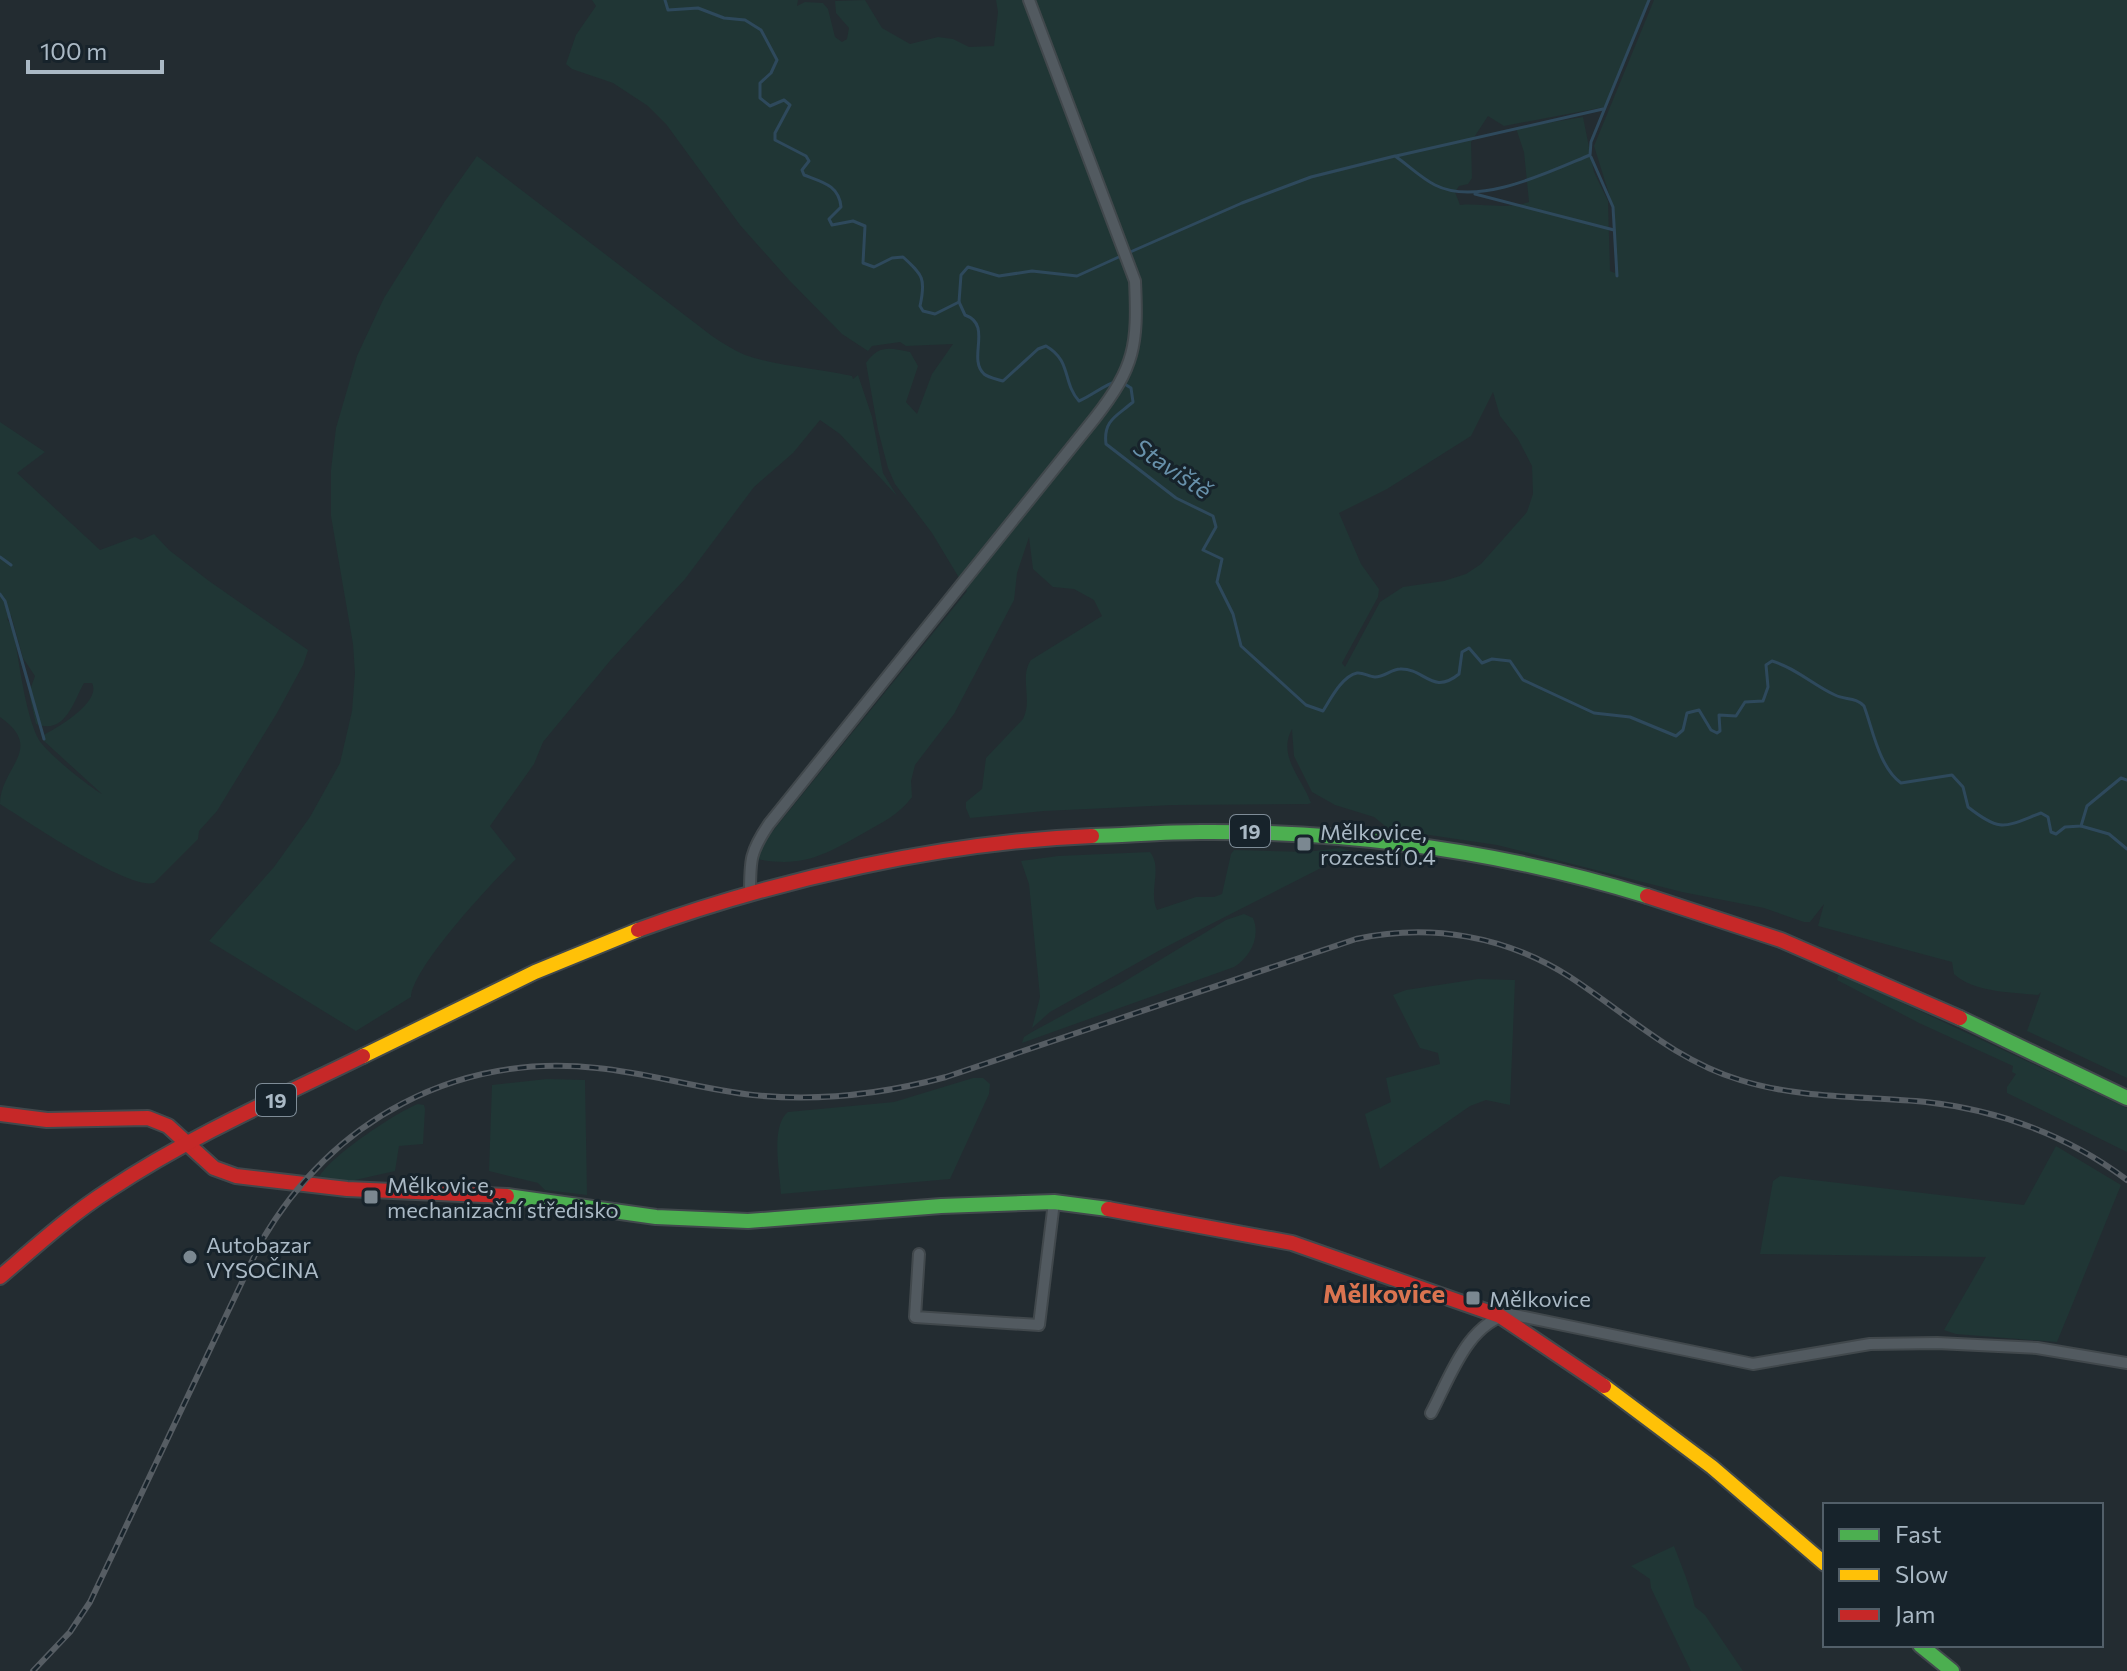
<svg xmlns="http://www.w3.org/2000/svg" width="2127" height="1671" viewBox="0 0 2127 1671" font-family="Commissioner,sans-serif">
<rect width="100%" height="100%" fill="#232c31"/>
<!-- green -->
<g fill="#203635" fill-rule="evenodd">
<path d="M 592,0 L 798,0 L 797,6 L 805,2 L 823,3 L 828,9 L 835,37 L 842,42 L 847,39 L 849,28 L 836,13 L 835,1 L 865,0 L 882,28 L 910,44 L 938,37 L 953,39 L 969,47 L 994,46 L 998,12 L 996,0 L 1648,0 L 1605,107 L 1504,126 L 1488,116 L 1471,142 L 1472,178 L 1468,184 L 1459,186 L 1455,192 L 1460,205 C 1482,203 1507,210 1529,202 L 1524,152 L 1516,128 L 1583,117 L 1594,172 L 1608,201 L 1610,271 L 1615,273 L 1615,213 L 1594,146 L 1654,0 L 2127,0 L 2127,1078 L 2027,1031 L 2041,992 L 2038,995 C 2011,992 1975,993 1954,974 L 1952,962 L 1818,926 L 1824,904 L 1810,922 L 1804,922 L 1764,908 L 1682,892 L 1497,845 L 1389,829 L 1374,817 L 1335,805 L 1312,792 L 1294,756 L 1292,729 C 1277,756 1302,778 1311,803 L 1308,804 L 1173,805 L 1044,811 L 970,818 L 966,808 L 966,802 L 982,789 L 986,758 L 1023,719 C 1033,700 1019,677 1031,660 L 1102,616 L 1094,600 L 1074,589 L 1053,587 L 1033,569 L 1029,537 L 1017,573 L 1014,600 L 954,714 L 915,765 L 911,781 L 912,797 C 899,815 881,823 862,834 C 824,855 803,868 757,859 L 763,843 L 967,591 L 932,533 L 895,484 L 888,468 L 878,430 L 866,363 C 879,344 890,348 910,352 L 918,366 L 906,402 L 917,414 L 932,374 L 953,344 L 906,346 L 900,342 L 872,346 L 868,351 L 842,334 L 789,280 L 740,225 L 666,124 L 648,106 L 613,83 L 572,69 L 566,64 L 576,35 L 596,6 ZM 1493,392 L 1500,416 L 1518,439 L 1532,466 L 1533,494 L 1527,512 L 1481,564 L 1466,574 L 1444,581 L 1403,587 L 1380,602 L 1345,667 L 1342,663 L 1378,597 L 1379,589 L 1361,564 L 1339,513 L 1387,489 L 1471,436 Z"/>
<path d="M 477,156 L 712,336 C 722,343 734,350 745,355 C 780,367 817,368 852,376 L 853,379 L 858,375 L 872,417 L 883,473 L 897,496 L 840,434 L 820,420 L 793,453 L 754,487 L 685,579 L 609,662 L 543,742 L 534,764 L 490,826 L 516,859 C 493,881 412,968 411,997 L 356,1031 L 209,941 L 274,867 L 310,817 L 340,763 L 352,711 L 355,673 L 353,644 L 331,516 L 331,470 L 336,428 L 357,356 L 384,298 L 445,201 Z"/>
<path d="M 0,422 L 45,452 L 17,473 L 100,550 L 135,537 L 141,540 L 154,534 L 169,550 L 209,581 L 308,650 L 303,665 L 277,713 L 217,811 L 199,831 L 198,839 L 154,883 C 128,890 27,821 0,804 C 0,767 46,749 0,717 ZM 11,615 L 23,658 L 35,676 L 29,693 L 36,724 C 65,735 73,703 84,683 L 92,683 C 102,702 57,728 42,736 L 44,741 L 102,794 C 88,786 47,753 39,740 C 25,715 19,659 13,629 L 7,619 Z"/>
<path d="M 1340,848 L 1350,851 L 1321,868 L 1162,949 L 1050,1012 L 1032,1028 L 1040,997 L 1029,884 L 1021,861 L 1058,856 L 1150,852 C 1163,868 1148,891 1157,910 L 1196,897 L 1214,897 L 1222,894 L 1231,854 L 1234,850 L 1306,852 Z"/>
<path d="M 1244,914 L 1253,918 C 1261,937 1250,957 1234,967 L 1022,1043 L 1024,1037 L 1032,1032 L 1122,983 L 1226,920 Z"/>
<polygon points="1839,973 2127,1108 2127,1152 2007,1093 2007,1087 2016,1074 2012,1072 2013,1066 1919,1023 1837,980"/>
<polygon points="1478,979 1515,980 1510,1105 1486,1100 1470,1106 1380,1169 1365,1114 1391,1102 1386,1078 1440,1064 1438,1053 1420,1048 1393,995 1406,990"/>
<path d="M 973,1078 L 983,1078 L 990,1084 L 989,1094 L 950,1179 L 781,1194 C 780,1172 770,1126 788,1112 L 894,1102 Z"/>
<polygon points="547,1079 585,1080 587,1195 545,1190 538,1183 489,1171 492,1085"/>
<path d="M 418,1104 L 424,1105 L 425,1109 L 423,1144 L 399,1146 L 395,1171 L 342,1183 L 321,1181 L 319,1178 C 326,1159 398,1111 418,1104 Z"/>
<polygon points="2056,1146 2121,1185 2057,1342 1956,1334 1944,1330 1986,1257 1760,1254 1773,1181 1780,1176 2024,1205"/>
<path d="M 1674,1546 C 1682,1567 1690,1586 1695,1607 L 1705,1615 L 1743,1671 L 1691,1671 L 1651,1588 L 1650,1579 L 1631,1566 Z"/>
</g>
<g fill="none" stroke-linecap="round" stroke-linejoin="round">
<!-- stream -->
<g stroke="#2e495c" stroke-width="3">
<path d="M 665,0 L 668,10 L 698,8 L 724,18 L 745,20 L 761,30 L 777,60 L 771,73 L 760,83 L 760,98 L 770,106 L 784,100 L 790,105 L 775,133 L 775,140 L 806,156 L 809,161 L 802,170 L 804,175 C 822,182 839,185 841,207 L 829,219 L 832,225 L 853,221 L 865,226 L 863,263 L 874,267 L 892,258 L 903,257 C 923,275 926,279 920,306 L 923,311 L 935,314 L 959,302 L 965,315 C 993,325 967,358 984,374 C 989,378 997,379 1003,381 L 1038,349 L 1046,346 C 1072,361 1062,382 1079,401 C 1091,396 1107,383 1116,382"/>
<polyline points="1396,156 1603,109"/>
<polyline points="1591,157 1613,207 1617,276"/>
<polyline points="1475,194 1614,230"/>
<path d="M 1128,253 L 1242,203 L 1311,177 L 1395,156 C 1408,165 1421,178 1435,185 C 1478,207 1549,172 1590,155 L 1591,142 L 1649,0"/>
<polyline points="959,302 961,275 968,267 999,276 1032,271 1077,276 1121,256"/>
<path d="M 1123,383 L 1131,388 L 1133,402 C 1117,416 1103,420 1106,444 L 1176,498 L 1213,516 L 1216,527 L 1203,550 L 1222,559 L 1217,582 L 1233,614 L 1241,646 L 1306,705 L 1323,711 C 1330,700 1342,676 1357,673 C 1363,672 1369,677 1375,677 C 1384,677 1392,669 1400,669 C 1425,668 1432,696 1459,674 L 1462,652 L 1469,648 L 1482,663 L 1492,659 L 1510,661 L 1523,680 L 1594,713 L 1630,717 L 1676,736 L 1683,730 L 1687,713 L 1699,710 L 1711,730 L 1717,733 L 1720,731 L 1719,715 L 1736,716 L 1745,702 L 1763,701 L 1768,687 L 1766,665 L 1772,661 C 1796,668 1813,685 1835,695 C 1845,700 1856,697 1864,706 C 1873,730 1879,767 1901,783 L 1952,775 L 1963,787 L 1968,807 C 2001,833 2004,827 2041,813 L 2048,817 L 2051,832 L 2056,834 L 2065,827 L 2081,826 L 2087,806 L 2121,778 L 2127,780"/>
<polyline points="0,557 11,565"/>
<polyline points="0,594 5,601 44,739"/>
<polyline points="2081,826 2109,834 2127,849"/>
</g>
<defs>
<g id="street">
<path d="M 750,893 C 750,860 750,852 769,824 L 1095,418 C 1135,367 1138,345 1135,281 L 1029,0"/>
<polyline points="919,1254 915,1317 1039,1325 1054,1202"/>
<path d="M 1431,1413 C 1450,1378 1467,1323 1510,1314 L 1753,1364 L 1870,1344 L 1937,1343 L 2037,1348 L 2127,1363"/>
</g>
<g id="fast">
<path d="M 1092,836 C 1128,835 1165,832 1201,832 C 1351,831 1504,852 1647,896"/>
<polyline points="1960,1018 2127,1098"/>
<polyline points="507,1196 656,1217 748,1221 941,1206 1054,1202 1108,1209"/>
<polyline points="1920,1645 1952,1671"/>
</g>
<g id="slow">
<polyline points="363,1056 535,972 638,930"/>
<polyline points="1604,1386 1712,1467 1825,1564"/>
</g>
<g id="jam">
<polyline points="1647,896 1781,940 1960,1018"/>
<path d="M 638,930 C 778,879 943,842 1092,836"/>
<polyline points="0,1114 47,1120 148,1118 168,1126 214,1168 236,1176 347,1189 507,1196"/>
<polyline points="1108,1209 1292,1243 1500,1316 1604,1386"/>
<path d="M 0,1277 C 35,1247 70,1215 109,1190 C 189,1137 277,1098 363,1056"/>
</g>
</defs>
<!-- street casing -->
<use href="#street" stroke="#41484c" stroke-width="14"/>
<!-- fast casing -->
<use href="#fast" stroke="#41484c" stroke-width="18"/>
<!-- slow casing -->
<use href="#slow" stroke="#41484c" stroke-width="18"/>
<!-- jam casing -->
<use href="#jam" stroke="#41484c" stroke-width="18"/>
<!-- street -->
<use href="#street" stroke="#525a60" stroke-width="10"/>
<!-- fast -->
<use href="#fast" stroke="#4caf50" stroke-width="14"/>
<!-- slow -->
<use href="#slow" stroke="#ffc107" stroke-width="14"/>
<!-- jam -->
<use href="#jam" stroke="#c62828" stroke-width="14"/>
<defs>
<path id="rail" d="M 33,1671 L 70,1632 L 90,1602 L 261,1242 C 332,1120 455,1053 597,1068 C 649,1073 700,1089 753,1095 C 818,1102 883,1094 946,1077 L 1356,939 C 1431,923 1506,936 1570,977 C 1627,1014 1674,1060 1740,1080 C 1800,1099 1864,1096 1926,1102 C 1999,1110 2069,1136 2127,1180"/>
</defs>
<!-- rail casing -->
<use href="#rail" stroke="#565d63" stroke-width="6"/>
<!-- rail -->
<use href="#rail" stroke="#17232b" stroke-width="3" stroke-dasharray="9" stroke-linecap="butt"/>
</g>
<!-- markers -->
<g fill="#7b8891" stroke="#17232b" stroke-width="3">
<rect x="1296" y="836" width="16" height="16" rx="4"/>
<rect x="363" y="1189" width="16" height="16" rx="4"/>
<circle cx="190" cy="1257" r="8"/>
<rect x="1465" y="1290" width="16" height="16" rx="4"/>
</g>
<g text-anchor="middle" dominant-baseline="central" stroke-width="6" stroke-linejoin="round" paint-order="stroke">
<!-- shield labels -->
<g fill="#17232b" stroke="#7e8c97" stroke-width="2">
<rect x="1230" y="815" width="40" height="32" rx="6"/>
<rect x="256" y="1084" width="40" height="32" rx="6"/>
</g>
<g font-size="20" font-weight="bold" fill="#aab9c5">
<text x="1250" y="831">19</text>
<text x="276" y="1100">19</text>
</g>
<!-- poi labels -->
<g font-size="22" fill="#aab9c5" stroke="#17232b" text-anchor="start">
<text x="1320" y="831">Mělkovice,<tspan x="1320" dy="25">rozcestí 0.4</tspan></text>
<text x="387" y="1184">Mělkovice,<tspan x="387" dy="25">mechanizační středisko</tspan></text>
<text x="206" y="1244">Autobazar<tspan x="206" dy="25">VYSOČINA</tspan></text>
<text x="1489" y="1298">Mělkovice</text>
</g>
<!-- water labels -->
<g font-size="24" font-style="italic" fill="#6891ab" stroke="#17232b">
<text transform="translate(1173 468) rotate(34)">Staviště</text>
</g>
<!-- quarter labels -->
<g font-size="26" font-weight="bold" fill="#da7450" stroke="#17232b">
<text x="1384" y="1292">Mělkovice</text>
</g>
</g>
<!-- legend -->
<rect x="1823" y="1503" width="280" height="144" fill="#17232b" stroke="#525f69" stroke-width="2"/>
<rect x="1839" y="1529" width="40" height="12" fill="#4caf50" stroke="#525f69" stroke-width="2"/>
<text x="1895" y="1543" font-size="24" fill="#aab9c5">Fast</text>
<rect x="1839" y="1569" width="40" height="12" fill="#ffc107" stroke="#525f69" stroke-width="2"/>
<text x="1895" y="1583" font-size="24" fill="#aab9c5">Slow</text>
<rect x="1839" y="1609" width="40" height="12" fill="#c62828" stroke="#525f69" stroke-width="2"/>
<text x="1895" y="1623" font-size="24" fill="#aab9c5">Jam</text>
<!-- scale -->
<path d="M28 60v12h134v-12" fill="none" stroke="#aab9c5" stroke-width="4"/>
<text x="40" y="60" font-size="24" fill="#aab9c5" stroke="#17232b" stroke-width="6" paint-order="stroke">100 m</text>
</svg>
